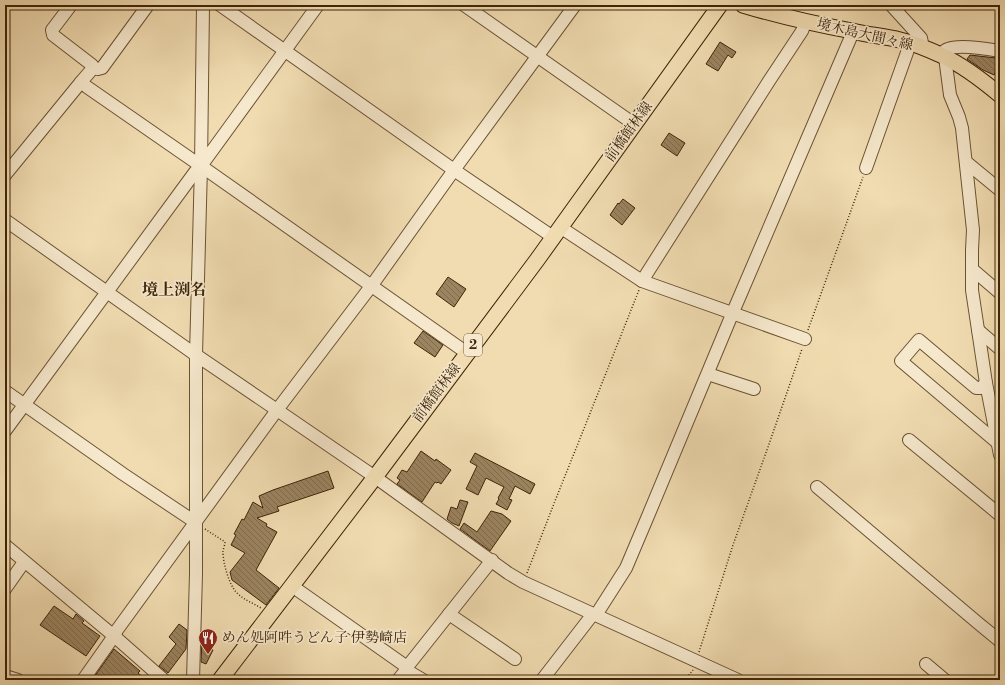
<svg xmlns="http://www.w3.org/2000/svg" width="1005" height="685" viewBox="0 0 1005 685" font-family="'Libre Bodoni','Noto Serif JP',serif">
<defs>
<pattern id="building-back-hatch" width="6" height="6" patternUnits="userSpaceOnUse"><rect width="6" height="6" fill="#9b8460"/><path d="M-1 5l2 2M0 0l6 6M5-1l2 2" fill="none" stroke="#806c4d"/></pattern>
</defs>
<rect width="100%" height="100%" fill="#f1dcb1"/>
<filter id="stains"><feTurbulence type="fractalNoise" baseFrequency=".005" numOctaves="4"/><feColorMatrix values="0 0 0 0 .2 0 0 0 0 .09 0 0 0 0 .02 0 0 0 .5 -.17"/></filter>
<radialGradient id="worn" r=".72"><stop offset=".6" stop-color="#630" stop-opacity="0"/><stop offset="1" stop-color="#630" stop-opacity=".3"/></radialGradient>
<!-- building -->
<g fill="url(#building-back-hatch)" stroke="#3e2409">
<polygon points="720,42 736,52 732,58 728,55 718,71 706,64"/>
<polygon points="970,55 996,58 1000,60 1000,63 994,75 983,70 967,59"/>
<polygon points="669,133 685,143 677,156 661,145"/>
<polygon points="623,199 635,208 622,225 610,215 618,203 619,204"/>
<polygon points="448,277 466,289 454,307 436,294"/>
<polygon points="423,331 443,345 435,357 414,343"/>
<polygon points="421,451 435,461 436,459 451,470 441,484 438,482 437,483 435,482 422,502 397,484 400,480 397,478 402,470 407,472"/>
<polygon points="475,453 535,484 530,494 515,486 509,499 512,500 507,510 496,504 499,499 498,498 504,487 486,478 478,495 466,489 477,466 470,462"/>
<polygon points="328,471 334,488 277,507 279,511 257,518 267,524 266,526 277,532 256,570 279,588 266,605 232,580 230,572 245,553 231,545 236,535 234,534 242,519 244,520 253,502 263,508 259,496 273,490"/>
<polygon points="460,500 468,502 459,526 452,523 447,519 451,507 457,509"/>
<polygon points="491,511 502,514 511,521 490,551 460,529 464,523 477,532"/>
<polygon points="54,606 73,619 76,614 84,621 82,623 100,636 86,656 40,625"/>
<polygon points="179,624 187,630 186,649 168,673 159,666 176,644 169,637"/>
<polygon points="202,639 206,641 204,645 213,650 206,664 201,662"/>
<polygon points="114,649 140,671 138,673 146,680 92,680"/>
</g>
<g fill="none" stroke-linecap="round" stroke-linejoin="round">
<defs>
<g id="minor">
<polyline points="71,5 52,30 53,35 92,65 93,68 81,82 87,87 201,166 467,353"/>
<polyline points="220,5 454,170 553,237"/>
<polyline points="464,5 634,124"/>
<polyline points="891,5 921,38 923,48"/>
<path d="M 941,55 C 943,52 945,50 948,49 C 959,44 988,49 1000,51"/>
<polyline points="945,57 950,95 959,117 962,128 973,230 972,250 972,290 986,383 1000,455"/>
<polyline points="93,68 98,69 102,68 148,5"/>
<polyline points="966,162 1000,190"/>
<polyline points="866,168 910,44"/>
<polyline points="5,175 81,82"/>
<polyline points="5,220 196,355 277,410 375,477 508,573 523,582 738,680"/>
<polyline points="560,227 642,281 805,339"/>
<polyline points="972,269 1000,293"/>
<polyline points="642,281 769,81 802,31 806,21"/>
<polyline points="978,330 1000,349"/>
<polyline points="708,374 754,389"/>
<polyline points="986,383 981,388 976,388 919,340 901,361 999,444"/>
<polyline points="5,391 123,474 195,522"/>
<polyline points="5,431 195,172 201,166 318,5"/>
<polyline points="909,440 1000,515"/>
<polyline points="817,487 978,623 1000,641"/>
<polyline points="5,545 114,636 164,680"/>
<polyline points="292,586 407,667"/>
<polyline points="5,589 24,562"/>
<polyline points="449,614 515,659"/>
<polyline points="596,615 626,568 648,516 733,312 853,32"/>
<polyline points="926,664 945,680"/>
<polyline points="406,670 423,680"/>
<polyline points="5,676 18,680"/>
<polyline points="83,680 114,636 117,630 277,410 372,285 454,170 575,5"/>
<polyline points="193,680 196,574 196,355 201,166 203,5"/>
<polyline points="398,680 406,670 407,667 492,560"/>
<polyline points="542,680 593,614"/>
</g>
<g id="major">
<path d="M 743,5 C 779,16 815,24 852,31 C 868,35 884,36 900,40 C 913,43 930,50 943,56 C 964,66 982,80 1000,95"/>
<polyline points="220,680 375,477 537,260 720,5"/>
</g>
</defs>
<!-- minor casing -->
<use href="#minor" stroke="#6b5233" stroke-width="14"/>
<!-- major casing -->
<use href="#major" stroke="#3e2409" stroke-width="17"/>
<!-- path -->
<g stroke="#3e2409" stroke-width="1.5" stroke-dasharray="1 2" stroke-linecap="butt">
<polyline points="808,330 863,177"/>
<path d="M 205,529 L 225,542 C 225,545 223,549 223,552 C 223,563 229,585 237,593 C 244,600 253,603 261,608"/>
<polyline points="527,573 555,501 585,426 639,290"/>
<polyline points="699,652 733,545 768,447 802,349"/>
<polyline points="685,680 693,670"/>
</g>
<!-- minor -->
<use href="#minor" stroke="#f6e8cc" stroke-width="12"/>
<!-- major -->
<use href="#major" stroke="#f1dcb1" stroke-width="15"/>
</g>
<!-- icons -->
<defs>
<symbol id="restaurant-pin" viewBox="-11 -11 22 30"><path d="M0 17L-7.5 6A9.5 9.5 0 1 1 7.5 6Z" fill="#8f2418" stroke="#f6e8cc"/><path d="M-5-6h1v4h1v-4h1v4h1v-4h1v5L-1.5 .5V6h-2V.5L-5-1ZM5-6V6H3V1.5H1.5Q1.5-4 5-6Z" fill="#fff"/></symbol>
</defs>
<g fill-rule="evenodd">
<use href="#restaurant-pin" x="197" y="627" width="22" height="30"/>
</g>
<g text-anchor="middle" dominant-baseline="central" stroke-width="3.5" stroke-linejoin="round" paint-order="stroke">
<!-- shield labels -->
<rect fill="#f6e8cc" stroke="#755f44" stroke-width="1" x="464" y="334" width="18" height="22" rx="3"/>
<g font-size="13" font-weight="bold" fill="#3e2409">
<text x="473" y="345">2</text>
</g>
<!-- street labels -->
<g font-size="14" fill="#3e2409" stroke="#f6e8cc">
<text transform="translate(865 35) rotate(13)">境木島大間々線</text>
<text transform="translate(629 132) rotate(-54)">前橋館林線</text>
<text transform="translate(437 393) rotate(-53)">前橋館林線</text>
</g>
<!-- poi labels -->
<g font-size="14" fill="#3e2409" stroke="#f6e8cc" text-anchor="start">
<text x="222" y="638">めん処阿吽うどん子 伊勢崎店</text>
</g>
<!-- quarter labels -->
<g font-size="16" font-weight="bold" fill="#3e2409" stroke="#f6e8cc">
<text x="174" y="290">境上渕名</text>
</g>
</g>
<!-- margin -->
<rect width="1005" height="685" fill="none" stroke="#f1dcb1" stroke-width="20"/>
<rect x="6" y="6" width="993" height="673" fill="none" stroke="#3e2409" stroke-width="2"/>
<rect x="10" y="10" width="985" height="665" fill="none" stroke="#3e2409"/>
<rect width="100%" height="100%" filter="url(#stains)"/>
<rect width="100%" height="100%" fill="url(#worn)"/>
</svg>
